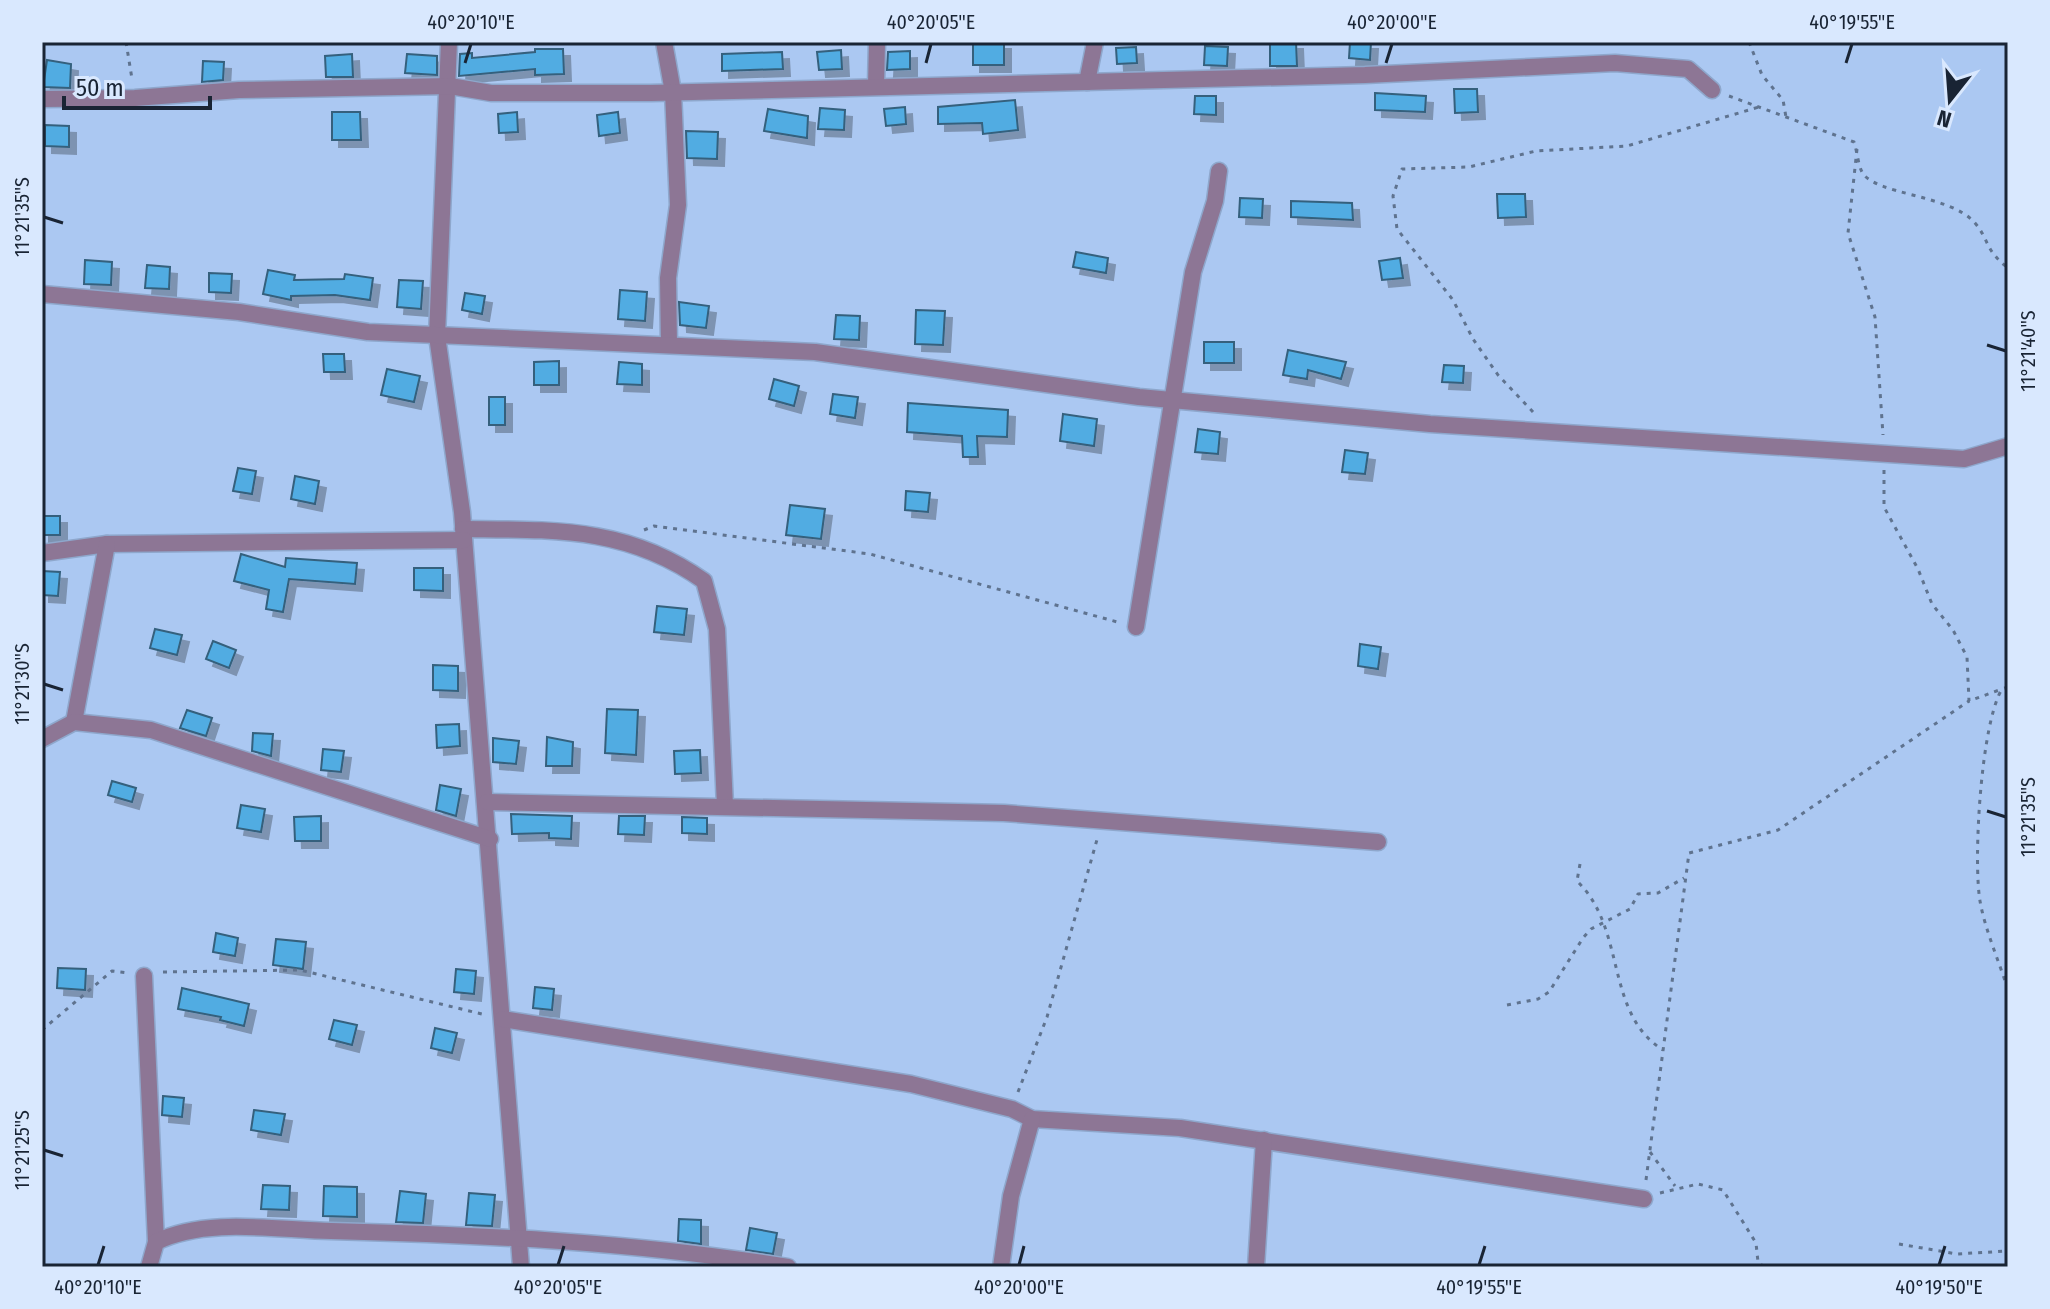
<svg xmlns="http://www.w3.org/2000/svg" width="2050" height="1309" viewBox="0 0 2050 1309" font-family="'Fira Sans Condensed',sans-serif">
<defs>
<filter id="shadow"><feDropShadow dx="7" dy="7" stdDeviation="0" flood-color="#0004"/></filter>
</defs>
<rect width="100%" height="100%" fill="#abc8f2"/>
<!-- building -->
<g fill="#51ace2" stroke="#34617d" stroke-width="2" filter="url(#shadow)">
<rect x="973" y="42" width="31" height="23"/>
<polygon points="1270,42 1296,42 1297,66 1270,66"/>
<polygon points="1350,42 1371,42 1370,60 1349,58"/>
<polygon points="1205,46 1228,47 1227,66 1204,65"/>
<polygon points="1136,47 1137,63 1117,64 1116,48"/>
<polygon points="535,49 563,49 564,74 535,75 535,69 459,76 460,54 472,53 472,58 535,52"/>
<polygon points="841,50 842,69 819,70 817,52"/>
<polygon points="910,51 910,69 887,70 888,52"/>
<polygon points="782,52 783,69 722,71 722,54"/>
<polygon points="352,54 353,77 326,77 325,56"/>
<polygon points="407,54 437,56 437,75 405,73"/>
<polygon points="47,60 71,64 70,88 43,87"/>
<polygon points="203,61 224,62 223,80 202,82"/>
<polygon points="1454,89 1477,89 1478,112 1455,113"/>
<polygon points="1375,93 1426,96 1425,112 1375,110"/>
<polygon points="1195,96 1216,96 1216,115 1194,114"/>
<polygon points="1015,100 1018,130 983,134 982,123 938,124 938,107"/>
<polygon points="905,107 906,124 886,126 884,109"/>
<polygon points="820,108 845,110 844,130 818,129"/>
<polygon points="768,109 808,116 807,138 764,131"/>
<polygon points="332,112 360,112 361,140 332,140"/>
<polygon points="517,112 518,132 499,133 498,114"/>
<polygon points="618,112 620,133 599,136 597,115"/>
<polygon points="45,125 69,126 69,147 45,146"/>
<polygon points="686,131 718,132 717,159 687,158"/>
<polygon points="1497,194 1525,194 1526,217 1498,218"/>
<polygon points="1240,198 1263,199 1262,218 1239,217"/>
<polygon points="1291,201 1352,203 1353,220 1291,217"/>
<polygon points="1076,252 1108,258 1106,273 1073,267"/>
<polygon points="1400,258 1403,278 1382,280 1379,261"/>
<polygon points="85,260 112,262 111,285 84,284"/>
<polygon points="147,265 170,267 169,289 145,288"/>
<polygon points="268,270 295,275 294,280 344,279 345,274 373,278 370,300 335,295 291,296 291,300 263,294"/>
<polygon points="209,273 232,274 231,293 209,292"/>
<polygon points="399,280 423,281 421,309 397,307"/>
<polygon points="620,290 647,292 645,321 618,319"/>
<polygon points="465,293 485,296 482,314 462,310"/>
<polygon points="679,302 709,306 706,328 680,325"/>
<polygon points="916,310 945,311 943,345 915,344"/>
<polygon points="836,315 860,316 859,340 834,339"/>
<rect x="1204" y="342" width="30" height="21"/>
<polygon points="1288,350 1346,362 1341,379 1308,370 1307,379 1283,375"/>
<polygon points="323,354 344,354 345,372 324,372"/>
<polygon points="559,361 559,385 534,385 534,362"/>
<polygon points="619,362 642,364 642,385 617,384"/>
<polygon points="1444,365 1464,366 1463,383 1442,382"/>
<polygon points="387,369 420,376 414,402 381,395"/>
<polygon points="774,379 799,386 794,406 769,399"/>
<polygon points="833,394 858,397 855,418 830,414"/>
<rect x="489" y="397" width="16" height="28"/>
<polygon points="908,403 1008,410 1007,437 977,436 978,457 963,457 962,436 907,432"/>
<polygon points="1063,414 1097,419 1094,446 1060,441"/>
<polygon points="1198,429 1220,432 1218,454 1195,452"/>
<polygon points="1345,450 1368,453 1365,474 1342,472"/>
<polygon points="238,468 256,471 252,494 233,491"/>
<polygon points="295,476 319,481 315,504 291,499"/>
<polygon points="906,491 930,493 928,512 905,510"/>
<polygon points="790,505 825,509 821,539 786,535"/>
<rect x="42" y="516" width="18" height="19"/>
<polygon points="241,554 285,567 286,558 357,563 355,584 289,579 283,612 266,609 269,590 234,581"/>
<polygon points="414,568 443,568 443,591 414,590"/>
<polygon points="42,571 60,572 58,596 42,595"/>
<polygon points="657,606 687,609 684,635 654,632"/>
<polygon points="155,629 182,635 177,655 150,648"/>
<polygon points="213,641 236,650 229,668 206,659"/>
<polygon points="1360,644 1381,647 1378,669 1358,666"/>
<polygon points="433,665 458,666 458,691 433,690"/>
<polygon points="607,709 638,710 636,755 605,753"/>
<polygon points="187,710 212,718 206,736 180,728"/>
<polygon points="459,724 460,746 437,748 436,725"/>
<polygon points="253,733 273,734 271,756 252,751"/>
<polygon points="547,737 573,742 572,766 546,766"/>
<polygon points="493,738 519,741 516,764 493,762"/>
<polygon points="323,749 344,751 341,772 321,770"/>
<polygon points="700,750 701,773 675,774 674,751"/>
<polygon points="112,781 136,788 132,802 108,795"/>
<polygon points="440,785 461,789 456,816 436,810"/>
<polygon points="241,805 265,809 261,832 237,828"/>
<polygon points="511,814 572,816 571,839 549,838 549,833 512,834"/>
<polygon points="321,816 321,841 295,841 294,817"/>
<polygon points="619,816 645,816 644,835 618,834"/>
<polygon points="682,817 707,818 707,834 682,833"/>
<polygon points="216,933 238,938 235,956 213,952"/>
<polygon points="276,939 306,942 303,969 273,965"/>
<polygon points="58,968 86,969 85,990 57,988"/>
<polygon points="456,969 476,971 474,994 454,992"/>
<polygon points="535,987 554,989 552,1010 533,1008"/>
<polygon points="182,988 249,1004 244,1026 220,1020 221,1017 178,1009"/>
<polygon points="334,1020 357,1025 352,1045 329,1039"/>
<polygon points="435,1028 457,1033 452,1053 431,1048"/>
<polygon points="163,1096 184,1098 182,1117 162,1115"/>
<polygon points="254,1110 285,1114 281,1135 251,1130"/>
<polygon points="263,1185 290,1186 289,1210 261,1209"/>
<polygon points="324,1186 357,1187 357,1217 323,1216"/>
<polygon points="400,1191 426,1194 423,1223 396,1222"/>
<polygon points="469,1193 495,1195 492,1226 466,1225"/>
<polygon points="679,1219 701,1220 701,1244 678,1241"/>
<polygon points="750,1228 777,1233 773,1254 746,1250"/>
</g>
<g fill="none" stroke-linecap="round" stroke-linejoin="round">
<defs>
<g id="street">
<polyline points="449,42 437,336 462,512 521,1267"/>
<polyline points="664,42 673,92 678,205 668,278 669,345"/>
<polyline points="1087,82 1095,42"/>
<polyline points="876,86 877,42"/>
<polyline points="42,99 135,98 239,90 450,86 491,93 651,93 1365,75 1615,63 1688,69 1712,90"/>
<polyline points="42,294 239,312 368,332 815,352 1139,397 1430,424 1964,459 2008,446"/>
<path d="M 463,529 C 552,530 627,526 704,581 L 717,629 L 725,806"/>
<polyline points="42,553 107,544 464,540"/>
<polyline points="1136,627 1193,272 1215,201 1219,171"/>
<polyline points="74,722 107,544"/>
<polyline points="42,739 74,722 151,730 490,839"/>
<polyline points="487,802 1004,813 1378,842"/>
<polyline points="144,976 156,1242"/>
<polyline points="503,1019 911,1084 1012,1109 1032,1119 1180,1128 1644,1199"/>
<path d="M 149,1267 L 156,1242 C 206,1217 277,1230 331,1231 C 485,1235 636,1242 788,1267"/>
<polyline points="1001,1267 1011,1196 1032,1119"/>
<polyline points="1256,1267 1264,1140"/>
</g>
</defs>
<!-- street casing -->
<use href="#street" stroke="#8ea7cc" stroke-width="19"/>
<!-- path -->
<g stroke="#5f738f" stroke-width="3" stroke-dasharray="4 6" stroke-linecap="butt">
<polyline points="126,42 132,79"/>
<polyline points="1749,42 1762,75 1783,100 1786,117"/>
<path d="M 1729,96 L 1854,142 C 1857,151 1858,164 1862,172 C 1874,195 1950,194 1975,223 C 1990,241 1984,249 2008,268"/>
<polyline points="1857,149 1848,233 1875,317 1883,435"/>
<polyline points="1533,412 1498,375 1473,339 1453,300 1397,229 1393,196 1402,169 1469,167 1536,151 1627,146 1759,107"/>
<polyline points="1884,470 1884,507 1918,569 1932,604 1953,630 1967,657 1969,701 2002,689"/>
<polyline points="644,530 654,526 870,554 1121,623"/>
<path d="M 2008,687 L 2002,689 C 1981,723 1973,860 1980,901 C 1985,930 1999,961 2008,990"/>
<path d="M 1580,864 L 1577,881 C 1627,929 1604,1013 1663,1050"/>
<polyline points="163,972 300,970 486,1015"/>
<polyline points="1507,1005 1538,999 1549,992 1583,938 1591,929 1630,909 1638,894 1658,893 1684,878"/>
<polyline points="42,1030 112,971 128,973"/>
<polyline points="1018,1092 1047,1017 1098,836"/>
<polyline points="1650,1152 1675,1186"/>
<polyline points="1646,1180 1689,853 1778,830 1969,701"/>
<polyline points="1660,1193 1698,1184 1723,1190 1756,1243 1758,1262 1764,1267"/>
<polyline points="1899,1244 1957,1254 2008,1251"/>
<polyline points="1821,1267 1825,1266"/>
</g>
<!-- street -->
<use href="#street" stroke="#8d7695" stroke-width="16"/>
</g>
<!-- ticks -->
<path fill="none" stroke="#192434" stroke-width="3" d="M 465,63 L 471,44M 926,63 L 931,44M 1386,63 L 1392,44M 1846,63 L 1852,44M 44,217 L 63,223M 1987,345 L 2006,351M 44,684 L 63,690M 1987,811 L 2006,817M 44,1150 L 63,1156M 98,1265 L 104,1246M 558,1265 L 564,1246M 1019,1265 L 1024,1246M 1479,1265 L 1485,1246M 1939,1265 L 1945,1246"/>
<!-- border -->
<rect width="2050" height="1309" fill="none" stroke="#d9e8fe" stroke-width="88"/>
<!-- north arrow -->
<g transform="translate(1950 100) rotate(197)" stroke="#d9e8fe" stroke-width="6" paint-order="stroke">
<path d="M0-6L14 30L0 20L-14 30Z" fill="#192434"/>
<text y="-12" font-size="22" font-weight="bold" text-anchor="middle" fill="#192434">N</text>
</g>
<!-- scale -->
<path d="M64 96v12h146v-12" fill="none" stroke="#192434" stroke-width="4"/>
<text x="76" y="96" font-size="24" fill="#192434" stroke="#d9e8fe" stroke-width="6" paint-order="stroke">50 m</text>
<rect x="44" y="44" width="1962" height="1221" fill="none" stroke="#192434" stroke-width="3"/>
<g font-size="20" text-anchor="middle" fill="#192434">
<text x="471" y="29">40°20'10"E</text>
<text x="931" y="29">40°20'05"E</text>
<text x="1392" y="29">40°20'00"E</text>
<text x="1852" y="29">40°19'55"E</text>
<text transform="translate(22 217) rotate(-90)" y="7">11°21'35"S</text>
<text transform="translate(2028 351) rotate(-90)" y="7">11°21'40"S</text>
<text transform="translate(22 684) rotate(-90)" y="7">11°21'30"S</text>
<text transform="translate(2028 817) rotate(-90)" y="7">11°21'35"S</text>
<text transform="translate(22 1150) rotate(-90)" y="7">11°21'25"S</text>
<text x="98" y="1294">40°20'10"E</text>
<text x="558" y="1294">40°20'05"E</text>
<text x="1019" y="1294">40°20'00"E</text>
<text x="1479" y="1294">40°19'55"E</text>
<text x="1939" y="1294">40°19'50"E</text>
</g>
</svg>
